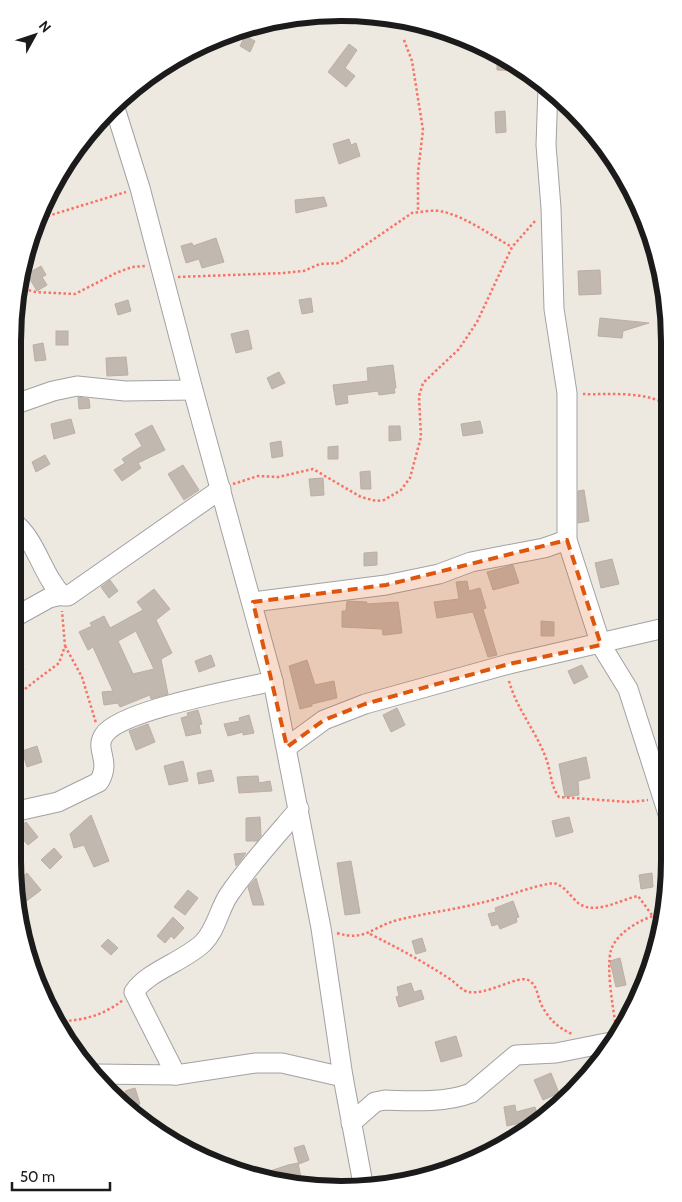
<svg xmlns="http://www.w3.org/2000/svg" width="682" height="1202" viewBox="0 0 682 1202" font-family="Cabin,sans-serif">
<rect width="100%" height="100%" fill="#ede8e0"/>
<!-- building -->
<g fill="#c1b8b0" stroke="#beaea3" fill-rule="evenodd">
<polygon points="245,36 255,41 250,52 240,46"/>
<polygon points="349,44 357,50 345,68 355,76 346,87 328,72"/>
<polygon points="497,58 506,58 527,71 497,70"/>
<polygon points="505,111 506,132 496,133 495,112"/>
<polygon points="349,139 351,145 356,143 360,156 339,164 333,144"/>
<polygon points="324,197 327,206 296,213 295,200"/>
<polygon points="216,238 224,262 202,268 199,259 186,263 181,246 192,243 193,246"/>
<polygon points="41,266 46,275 42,277 47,285 37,291 27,274"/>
<polygon points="600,270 601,294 579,295 578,271"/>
<polygon points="311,298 313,312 302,314 299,300"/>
<polygon points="128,300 131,311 118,315 115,304"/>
<polygon points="600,318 649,323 623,331 622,338 598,336"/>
<polygon points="248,330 252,349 236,353 231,334"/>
<rect x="56" y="331" width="12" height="14"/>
<polygon points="43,343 46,360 35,361 33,345"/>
<polygon points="126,357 128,375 107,376 106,358"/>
<polygon points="393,365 396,388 394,388 395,393 379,395 378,391 347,395 348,403 336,405 333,385 368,381 367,368"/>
<polygon points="279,372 285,383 272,389 267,378"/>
<polygon points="78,397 89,399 90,408 79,409"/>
<polygon points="71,419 75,433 54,439 51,424"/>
<polygon points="480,421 483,433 463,436 461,424"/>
<polygon points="152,425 165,450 138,463 141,468 122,481 114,470 125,463 122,459 142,446 135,434"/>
<polygon points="389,426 400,426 401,440 389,441"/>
<polygon points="281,441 283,456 272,458 270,443"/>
<polygon points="338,446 338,459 328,459 328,447"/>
<polygon points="45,455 50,464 36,472 32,462"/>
<polygon points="183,465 199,490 184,500 168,474"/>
<polygon points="370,471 371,489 361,489 360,472"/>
<polygon points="323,478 324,495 311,496 309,479"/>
<polygon points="584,490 589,521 578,523 578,491"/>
<polygon points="377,552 377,565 364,566 364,553"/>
<polygon points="612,559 619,584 601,588 595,563"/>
<polygon points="513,565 519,583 493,590 487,572"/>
<polygon points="110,580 118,591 109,598 101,587"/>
<polygon points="467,581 469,591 480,588 486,608 483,609 497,655 488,657 473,612 437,618 434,602 459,599 456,582"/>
<path d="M 154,589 L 170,609 L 156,620 L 172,653 L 161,659 L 168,694 L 151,699 L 150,695 L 120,707 L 118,703 L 104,705 L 102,692 L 113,691 L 93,647 L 88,650 L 79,632 L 92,626 L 90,623 L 104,616 L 110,628 L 143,610 L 137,602 ZM 136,631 L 154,669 L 133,674 L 118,641 Z"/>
<polygon points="347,601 367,602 366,604 398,602 402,633 385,635 383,635 382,629 342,627 342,611 346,611"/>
<polygon points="541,621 554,622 554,636 541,636"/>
<polygon points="14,642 24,670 13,674 13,643"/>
<polygon points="211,655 215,666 199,672 195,661"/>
<polygon points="307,660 315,685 334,681 337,698 312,704 312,706 300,709 289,666"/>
<polygon points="582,665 588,677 574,684 568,671"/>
<polygon points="397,708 405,725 391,732 383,715"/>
<polygon points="198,710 202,724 199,725 201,733 186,736 181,718 188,716 187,713"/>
<polygon points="249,715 254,733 243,735 243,732 228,736 224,724 240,721 239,718"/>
<polygon points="148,724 155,742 136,750 129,731"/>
<polygon points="37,746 42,762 27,767 22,751"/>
<polygon points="586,757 590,778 578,781 579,795 565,797 559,764"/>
<polygon points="183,761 188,781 169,785 164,766"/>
<polygon points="211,770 214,781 199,784 197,773"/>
<polygon points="258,776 259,783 270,781 272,791 239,793 237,777"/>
<polygon points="91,815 109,861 94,867 84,845 74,848 70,834"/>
<polygon points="260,817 261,836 257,841 246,841 246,818"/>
<polygon points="569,817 573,832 556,837 552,821"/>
<polygon points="26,822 38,837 28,845 15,831"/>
<polygon points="54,848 62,857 50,869 41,860"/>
<polygon points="246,853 238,864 236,866 234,854"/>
<polygon points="351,861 360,913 345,915 337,863"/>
<polygon points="27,873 41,890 20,906 16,882"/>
<polygon points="652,873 653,887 641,889 639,875"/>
<polygon points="256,878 264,905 253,905 248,887"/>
<polygon points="188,890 198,898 185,915 174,907"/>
<polygon points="513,901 519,917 516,918 517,922 500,929 498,924 492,926 488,914 496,912 495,908"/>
<polygon points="173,917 184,928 174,939 171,936 165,943 157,936"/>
<polygon points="422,938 426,951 416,954 412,941"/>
<polygon points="108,939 118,948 111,955 101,946"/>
<polygon points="620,958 626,985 616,987 610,961"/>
<polygon points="411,983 414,992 421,990 424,999 399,1007 396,997 399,996 397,987"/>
<polygon points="456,1036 462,1056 441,1062 435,1042"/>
<polygon points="551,1073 559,1093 543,1100 534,1080"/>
<polygon points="135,1088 140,1104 130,1107 125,1091"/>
<polygon points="515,1105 516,1112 535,1107 538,1116 529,1118 530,1121 507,1126 504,1107"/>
<polygon points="304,1145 309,1160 299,1164 294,1148"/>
<polygon points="298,1163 302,1183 252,1177 288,1165"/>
</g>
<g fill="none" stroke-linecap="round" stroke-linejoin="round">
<defs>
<g id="minor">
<polyline points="548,88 546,145 551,208 554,309 567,393 567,540 601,645 628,689 669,817"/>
<polyline points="114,105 140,188 193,390 273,681 321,928 343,1077 364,1189"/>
<polyline points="13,405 53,391 77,386 125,391 193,390"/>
<path d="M 13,522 C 37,540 42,576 63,596 L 68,596 L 221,489"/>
<polyline points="253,602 386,585 439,574 471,562 544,548 567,540"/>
<polyline points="13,618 49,598 62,595"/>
<polyline points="287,747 324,720 365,704 509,664 669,627"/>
<path d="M 13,812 L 58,802 L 99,782 C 112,760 94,750 104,735 C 120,710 240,689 273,681"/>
<polyline points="95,1074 176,1075 256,1063 282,1063 343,1077"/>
<path d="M 176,1075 L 134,992 C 148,971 183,962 203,943 C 217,929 219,908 230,893 C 251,863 276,836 299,809"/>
<path d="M 351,1123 L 375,1102 L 385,1100 C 411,1101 446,1103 471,1093 L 516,1055 L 556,1053 L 616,1041"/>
</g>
</defs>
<!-- minor casing -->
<use href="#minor" stroke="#a2a2a2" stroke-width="21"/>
<!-- path -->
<g stroke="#f97265" stroke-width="2.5" stroke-dasharray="2.5 2.5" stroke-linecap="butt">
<polyline points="404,40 412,61 423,130 418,172 418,212"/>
<polyline points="38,219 126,192"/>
<path d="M 178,277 L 284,273 L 304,271 L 320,264 L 339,263 L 412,213 C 422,212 435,209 444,212 C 468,218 490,235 512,247"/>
<polyline points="19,288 36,292 75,294 116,273 132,267 145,266"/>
<path d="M 583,394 C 607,395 650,390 669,407"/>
<polyline points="233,484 258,476 278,477 313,469 361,497 376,501 384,500 401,490 410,478 421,437 419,396 423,383 459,349 477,322 512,247 536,220"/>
<polyline points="65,646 82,677 96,723"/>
<path d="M 509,681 C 517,710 537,732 547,761 C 551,773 551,787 559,797 L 629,802 L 648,800"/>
<polyline points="13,698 59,663 65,646 62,611"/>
<path d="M 337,933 C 366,942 373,926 398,920 C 425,913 453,910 480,903 C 504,898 531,886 554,883 C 564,886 568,893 575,900 C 591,918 619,900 638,896 L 652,915"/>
<path d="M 370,934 C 400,949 422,961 450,979 C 456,983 462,991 469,992 C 488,995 518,975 528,980 C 538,985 537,997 542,1006 C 549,1019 558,1028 572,1034"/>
<path d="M 59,1021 C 83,1021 104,1015 123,1000"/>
<path d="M 616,1027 C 613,1008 606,968 611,950 C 617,931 645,917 663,913"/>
</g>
<!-- minor -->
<use href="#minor" stroke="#fff" stroke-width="19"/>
</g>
<!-- marked area -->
<path fill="#de560d" fill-opacity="0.2" stroke="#de560d" stroke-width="4" stroke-dasharray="10 6" stroke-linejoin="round" d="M 567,540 L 601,645 L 509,664 L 365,704 L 324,720 L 287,747 L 253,602 L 386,585 Z"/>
<!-- crop -->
<path d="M0 0H682V1202H0ZM341 21H341A320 320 0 0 1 661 341V861A320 320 0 0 1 341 1181H341A320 320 0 0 1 21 861V341A320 320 0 0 1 341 21Z" fill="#fff" fill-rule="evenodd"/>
<path fill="none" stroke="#1b1b1b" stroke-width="6" d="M341 21H341A320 320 0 0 1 661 341V861A320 320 0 0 1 341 1181H341A320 320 0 0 1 21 861V341A320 320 0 0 1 341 21Z"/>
<!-- north arrow -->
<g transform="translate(35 35) rotate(50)" stroke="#ffffff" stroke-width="4" paint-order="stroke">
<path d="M0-4L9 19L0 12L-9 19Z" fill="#1b1b1b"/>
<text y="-8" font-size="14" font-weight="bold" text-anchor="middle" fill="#1b1b1b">N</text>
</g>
<!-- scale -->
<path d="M12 1182v8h98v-8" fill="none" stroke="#1b1b1b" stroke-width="2.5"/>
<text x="20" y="1182" font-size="15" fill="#1b1b1b" stroke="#ffffff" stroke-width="4" paint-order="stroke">50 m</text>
</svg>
